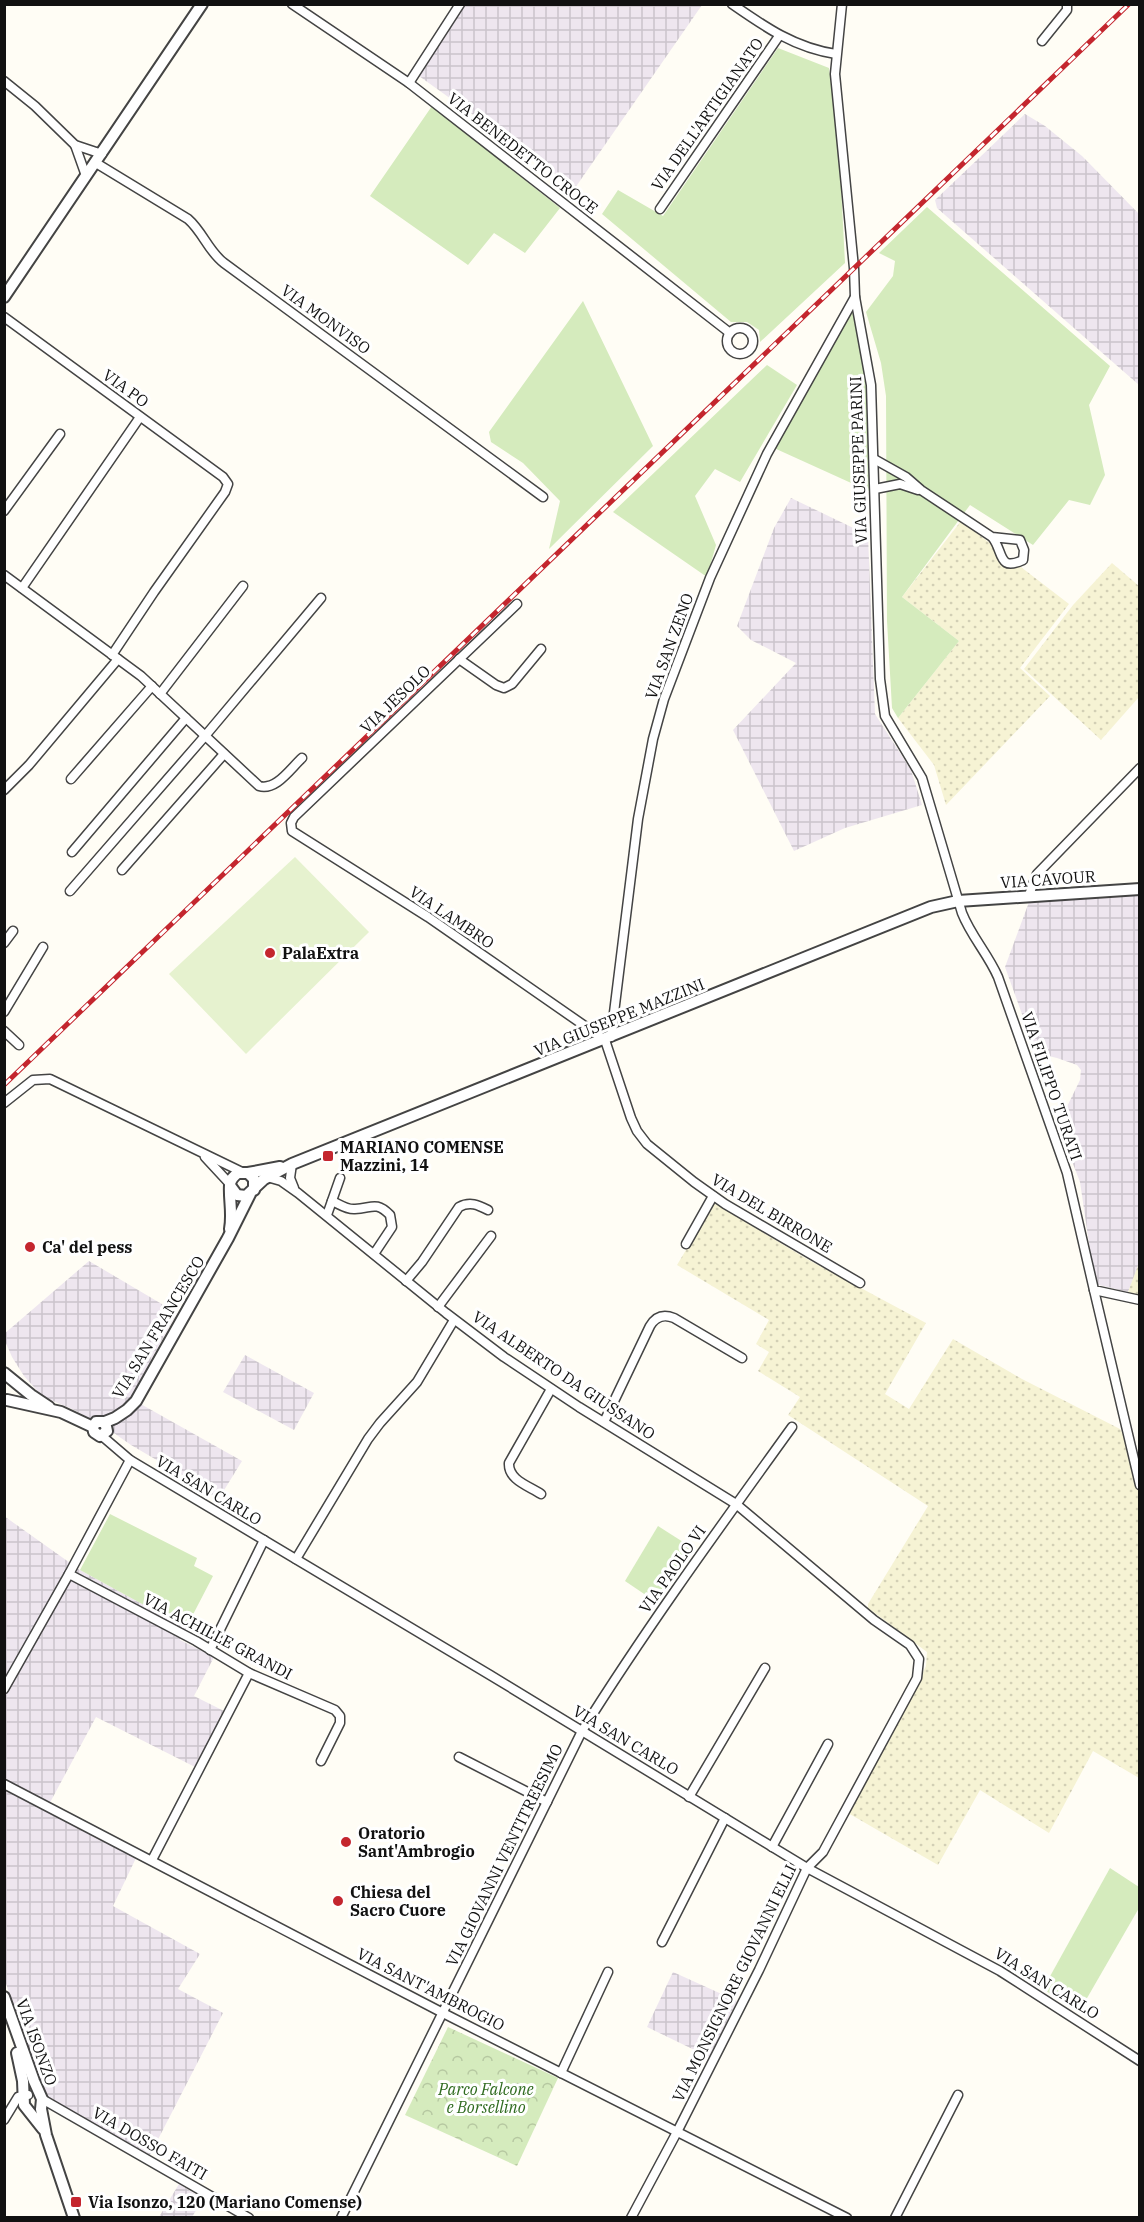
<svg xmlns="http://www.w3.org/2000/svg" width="1144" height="2222" viewBox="0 0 1144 2222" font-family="'IBM Plex Serif',serif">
<defs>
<pattern id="industrial-grid" width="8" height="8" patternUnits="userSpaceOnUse" patternTransform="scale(1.5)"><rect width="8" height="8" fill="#eee6ef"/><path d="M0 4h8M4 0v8" fill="none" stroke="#cbc4cc"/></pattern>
<pattern id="farmland-dots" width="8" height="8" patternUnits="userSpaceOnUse" patternTransform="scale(1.5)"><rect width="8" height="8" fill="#f6f3d4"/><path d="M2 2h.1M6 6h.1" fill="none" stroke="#d2cfb5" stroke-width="1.8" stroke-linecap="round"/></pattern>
<pattern id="park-crowns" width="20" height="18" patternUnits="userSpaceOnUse" patternTransform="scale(1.5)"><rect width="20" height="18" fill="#d5ebbd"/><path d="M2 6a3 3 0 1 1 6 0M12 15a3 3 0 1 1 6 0" fill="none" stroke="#b6c8a1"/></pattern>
</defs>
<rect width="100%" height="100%" fill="#fffdf5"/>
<!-- industrial -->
<g fill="url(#industrial-grid)">
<polygon points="463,5 702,5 575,188 419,76"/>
<polygon points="1025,114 1045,126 1082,156 1139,214 1139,385 937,208 935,200"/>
<polygon points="791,498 868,535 875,714 911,770 922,805 845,828 794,851 733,730 796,663 751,640 737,626 774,528"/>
<polygon points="1139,895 1140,1263 1128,1292 1095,1284 1080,1182 1058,1125 1080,1080 1081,1070 1077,1065 1057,1058 1036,1053 1005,967 1029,902"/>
<polygon points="89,1261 177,1313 130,1398 242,1461 218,1500 196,1483 131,1445 101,1424 70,1408 43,1397 24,1376 12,1357 5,1341 4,1334"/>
<polygon points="245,1355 314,1393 294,1430 223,1392"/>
<polygon points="4,1516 80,1570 186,1628 180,1640 214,1657 194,1696 224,1711 195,1767 96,1717 46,1810 136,1858 113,1906 200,1954 178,1989 223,2013 150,2155 45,2096 5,1981"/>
<polygon points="673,1972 737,2001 709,2057 647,2027"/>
<polygon points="179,2184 203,2199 192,2217 159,2217"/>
</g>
<!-- farmland -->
<g fill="url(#farmland-dots)">
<polygon points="961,521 1069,604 1020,668 1050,696 946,805 934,765 898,718 959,641 902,597"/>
<polygon points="1112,563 1139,586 1139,697 1101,740 1024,669 1073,605"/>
<polygon points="714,1203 807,1259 926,1323 885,1394 909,1409 953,1339 1022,1379 1120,1429 1124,1436 1139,1494 1139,1778 1093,1751 1049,1833 980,1790 938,1865 848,1813 890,1739 926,1666 927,1652 868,1608 868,1604 928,1506 788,1415 800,1397 758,1371 769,1352 756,1344 769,1320 677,1265"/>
<polygon points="1139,1263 1139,1295 1128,1292"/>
</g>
<!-- grass -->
<g fill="#d5ebbd">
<polygon points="778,48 829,68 838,129 845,263 760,342 759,330 747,322 731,322 602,214 618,190 663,216"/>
<polygon points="432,106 560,208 525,253 494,233 468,265 370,196"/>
<polygon points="927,207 1110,366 1089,405 1105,475 1090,505 1069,500 1033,545 970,505 902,597 959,641 898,718 892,708 887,621 886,396 881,363 866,312 893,276 895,261 879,253"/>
<polygon points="583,301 653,446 549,549 560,501 523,463 491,442 489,432"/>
<polygon points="853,309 867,374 871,492 774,448"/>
<polygon points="767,365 797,385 740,482 715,469 695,496 716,545 707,577 613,512"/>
<polygon points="110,1514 197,1558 194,1566 213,1576 186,1628 80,1570"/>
<polygon points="658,1526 694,1549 656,1602 625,1581"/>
<polygon points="1110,1868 1139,1887 1139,1908 1079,2012 1043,1989"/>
</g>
<!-- park -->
<polygon fill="url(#park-crowns)" points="448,2027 558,2078 517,2166 405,2115"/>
<!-- pitch -->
<polygon fill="#e6f2cf" points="295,857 369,932 246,1054 169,974"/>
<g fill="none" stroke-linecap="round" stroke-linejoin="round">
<defs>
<g id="minor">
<polyline points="292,4 409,83 730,333"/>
<path d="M 732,4 C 765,27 795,48 836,54"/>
<path d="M 842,4 L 835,74 L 854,268 L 855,297 L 871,385 L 880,679 L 885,716 L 922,778 L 962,913 C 971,936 988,954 998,977 L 1067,1173 L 1094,1290 L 1140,1300"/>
<polyline points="1042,41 1067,10 1067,4"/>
<polyline points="4,81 35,106 75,145 102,154"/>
<polyline points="409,83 460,4"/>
<polyline points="75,145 86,176"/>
<path d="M 96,163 L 188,219 C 203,232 208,251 224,263 L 543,497"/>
<polyline points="660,209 779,36"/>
<polyline points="4,317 223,477 228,484 225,492 154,592 112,655"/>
<circle cx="740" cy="341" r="13"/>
<path d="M 874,459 L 906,477 L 921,490 L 992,537 C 1004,551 997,572 1023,560 L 1024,550 L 1020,540 L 992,537"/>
<polyline points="875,489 900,484 918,490"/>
<polyline points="4,511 60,434"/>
<path d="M 4,575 L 141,676 L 259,786 C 276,791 290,769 302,758"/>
<polyline points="22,588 140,417"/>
<polyline points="517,604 294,817 291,823 292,831 428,917 605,1040 631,1118 637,1131 647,1144 694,1182 725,1204 860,1283"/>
<polyline points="459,659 496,685 504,688 512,684 541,649"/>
<polyline points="160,694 243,586"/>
<polyline points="71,779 152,686"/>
<polyline points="4,790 29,765 118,659"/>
<polyline points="72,852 186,718"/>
<polyline points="122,870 224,754"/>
<polyline points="70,891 205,736 321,598"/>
<polyline points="1029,895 1037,874 1140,768"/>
<polyline points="4,943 13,931"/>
<polyline points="4,1012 43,947"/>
<polyline points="4,1031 19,1045"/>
<polyline points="611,1037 638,819 653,739 664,699 710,578 767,454 855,297"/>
<polyline points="4,1103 33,1080 50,1079 242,1172"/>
<polyline points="205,1157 230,1184"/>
<polyline points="292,1164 290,1178 294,1188"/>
<polyline points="267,1177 281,1181 298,1193 446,1313 504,1357 579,1407 736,1504 874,1620 910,1645 919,1659 917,1678 823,1852 807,1868 759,1970 677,2132 631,2218"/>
<path d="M 332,1201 C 339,1204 347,1210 355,1209 C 371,1209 375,1200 390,1215 L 392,1227 L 374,1254"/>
<polyline points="327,1215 340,1178"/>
<polyline points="686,1244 713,1196"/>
<path d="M 406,1281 L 422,1262 L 459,1207 C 470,1201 478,1205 488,1210"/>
<polyline points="1094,1290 1140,1485"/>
<polyline points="438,1307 491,1236"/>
<path d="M 604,1422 L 650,1326 C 656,1316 664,1314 674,1318 L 742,1358"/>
<polyline points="102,1436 130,1460 490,1675 807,1868 1000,1971 1140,2061"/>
<path d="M 541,1494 C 529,1486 508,1480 509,1463 L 551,1389"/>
<polyline points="296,1559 368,1439 380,1423 417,1382 454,1320"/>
<polyline points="69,1574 196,1641 249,1673 335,1710 340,1716 340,1723 321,1761"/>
<polyline points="210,1650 264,1540"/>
<polyline points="4,1689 69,1574 130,1460"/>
<polyline points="459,1757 547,1802"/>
<polyline points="4,1784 443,2013 847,2218"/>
<polyline points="689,1797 765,1668"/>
<polyline points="772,1847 828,1744"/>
<polyline points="152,1860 249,1673"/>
<polyline points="662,1942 725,1818"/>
<polyline points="561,2073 608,1972"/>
<polyline points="42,2099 249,2218"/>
<polyline points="4,2120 18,2097 28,2095"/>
<path d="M 341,2218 L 582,1731 C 647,1627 720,1527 792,1427"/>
<polyline points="895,2218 958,2095"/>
</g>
<g id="tertiary">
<polyline points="4,297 202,4"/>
<polyline points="248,1173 280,1167"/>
<polyline points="231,1187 237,1195 246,1196 264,1179 292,1164 931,907 958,901 1140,889"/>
<path d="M 230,1229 C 233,1213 229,1200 230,1185 C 230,1179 234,1176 238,1173 L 248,1173 L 254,1179 L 254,1190"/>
<polyline points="4,1373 31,1395 49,1407"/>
<polyline points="7,1400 61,1412 93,1427 94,1432 100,1436 107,1431 105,1422"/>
<polyline points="93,1427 96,1422 105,1422 115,1418 127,1410 136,1401 228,1238 250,1194"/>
<polyline points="4,1997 34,2081 42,2099 41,2109 46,2135 74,2218"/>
<polyline points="17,2053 23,2081 24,2105 43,2129"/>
</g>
</defs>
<!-- minor casing -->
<use href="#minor" stroke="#444" stroke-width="11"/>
<!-- tertiary casing -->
<use href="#tertiary" stroke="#444" stroke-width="14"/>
<!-- minor -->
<use href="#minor" stroke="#fff" stroke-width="8"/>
<!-- tertiary -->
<use href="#tertiary" stroke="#fff" stroke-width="10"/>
<defs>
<polyline id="rail" points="4,1085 1129,4"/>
</defs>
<!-- rail casing -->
<use href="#rail" stroke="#c4262e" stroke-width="5"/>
<!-- rail -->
<use href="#rail" stroke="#fff" stroke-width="3" stroke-dasharray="9" stroke-linecap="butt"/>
</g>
<!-- markers -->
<g fill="#c4262e" stroke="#fff" stroke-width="2">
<circle cx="270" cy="953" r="6"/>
<rect x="322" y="1150" width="12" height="12" rx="3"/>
<circle cx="30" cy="1247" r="6"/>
<circle cx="346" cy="1842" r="6"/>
<circle cx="338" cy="1901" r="6"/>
<rect x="70" y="2196" width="12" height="12" rx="3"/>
</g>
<g text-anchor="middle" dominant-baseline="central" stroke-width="6" stroke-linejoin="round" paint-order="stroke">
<!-- street labels -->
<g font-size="16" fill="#111" stroke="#fff">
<text transform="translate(707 114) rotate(-55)">VIA DELL'ARTIGIANATO</text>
<text transform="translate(523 153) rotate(38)">VIA BENEDETTO CROCE</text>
<text transform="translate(326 319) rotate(36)">VIA MONVISO</text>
<text transform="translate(126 388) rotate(36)">VIA PO</text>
<text transform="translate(858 460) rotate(-92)">VIA GIUSEPPE PARINI</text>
<text transform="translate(669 646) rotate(-70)">VIA SAN ZENO</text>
<text transform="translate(395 699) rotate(-44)">VIA JESOLO</text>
<text transform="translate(1048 879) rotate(-4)">VIA CAVOUR</text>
<text transform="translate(452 917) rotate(34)">VIA LAMBRO</text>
<text transform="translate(619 1017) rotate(-22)">VIA GIUSEPPE MAZZINI</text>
<text transform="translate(1052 1086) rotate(71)">VIA FILIPPO TURATI</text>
<text transform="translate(772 1213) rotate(31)">VIA DEL BIRRONE</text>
<text transform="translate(158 1327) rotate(-59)">VIA SAN FRANCESCO</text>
<text transform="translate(564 1375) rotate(34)">VIA ALBERTO DA GIUSSANO</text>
<text transform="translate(209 1490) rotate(31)">VIA SAN CARLO</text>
<text transform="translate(672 1569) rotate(-55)">VIA PAOLO VI</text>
<text transform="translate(218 1636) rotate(28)">VIA ACHILLE GRANDI</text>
<text transform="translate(626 1740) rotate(31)">VIA SAN CARLO</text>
<text transform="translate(504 1855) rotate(-64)">VIA GIOVANNI VENTITREESIMO</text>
<text transform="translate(734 1983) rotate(-64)">VIA MONSIGNORE GIOVANNI ELLI</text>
<text transform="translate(1047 1983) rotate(32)">VIA SAN CARLO</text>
<text transform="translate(431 1989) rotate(27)">VIA SANT'AMBROGIO</text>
<text transform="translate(37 2042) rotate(70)">VIA ISONZO</text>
<text transform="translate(150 2143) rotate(30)">VIA DOSSO FAITI</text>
</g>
<!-- poi labels -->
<g font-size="16" font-weight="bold" fill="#111" stroke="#fff" text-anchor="start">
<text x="282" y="953">PalaExtra</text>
<text x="340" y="1147">MARIANO COMENSE<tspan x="340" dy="18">Mazzini, 14</tspan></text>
<text x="42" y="1247">Ca' del pess</text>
<text x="358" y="1833">Oratorio<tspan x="358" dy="18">Sant'Ambrogio</tspan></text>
<text x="350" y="1892">Chiesa del<tspan x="350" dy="18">Sacro Cuore</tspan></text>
<text x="88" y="2202">Via Isonzo, 120 (Mariano Comense)</text>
</g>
<!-- park labels -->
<g font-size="16" font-style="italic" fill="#2f6b1f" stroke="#fff">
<text x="486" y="2089">Parco Falcone<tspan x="486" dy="18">e Borsellino</tspan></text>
</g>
</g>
<!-- border -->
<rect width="1144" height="2222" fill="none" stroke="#111111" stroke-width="12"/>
</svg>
